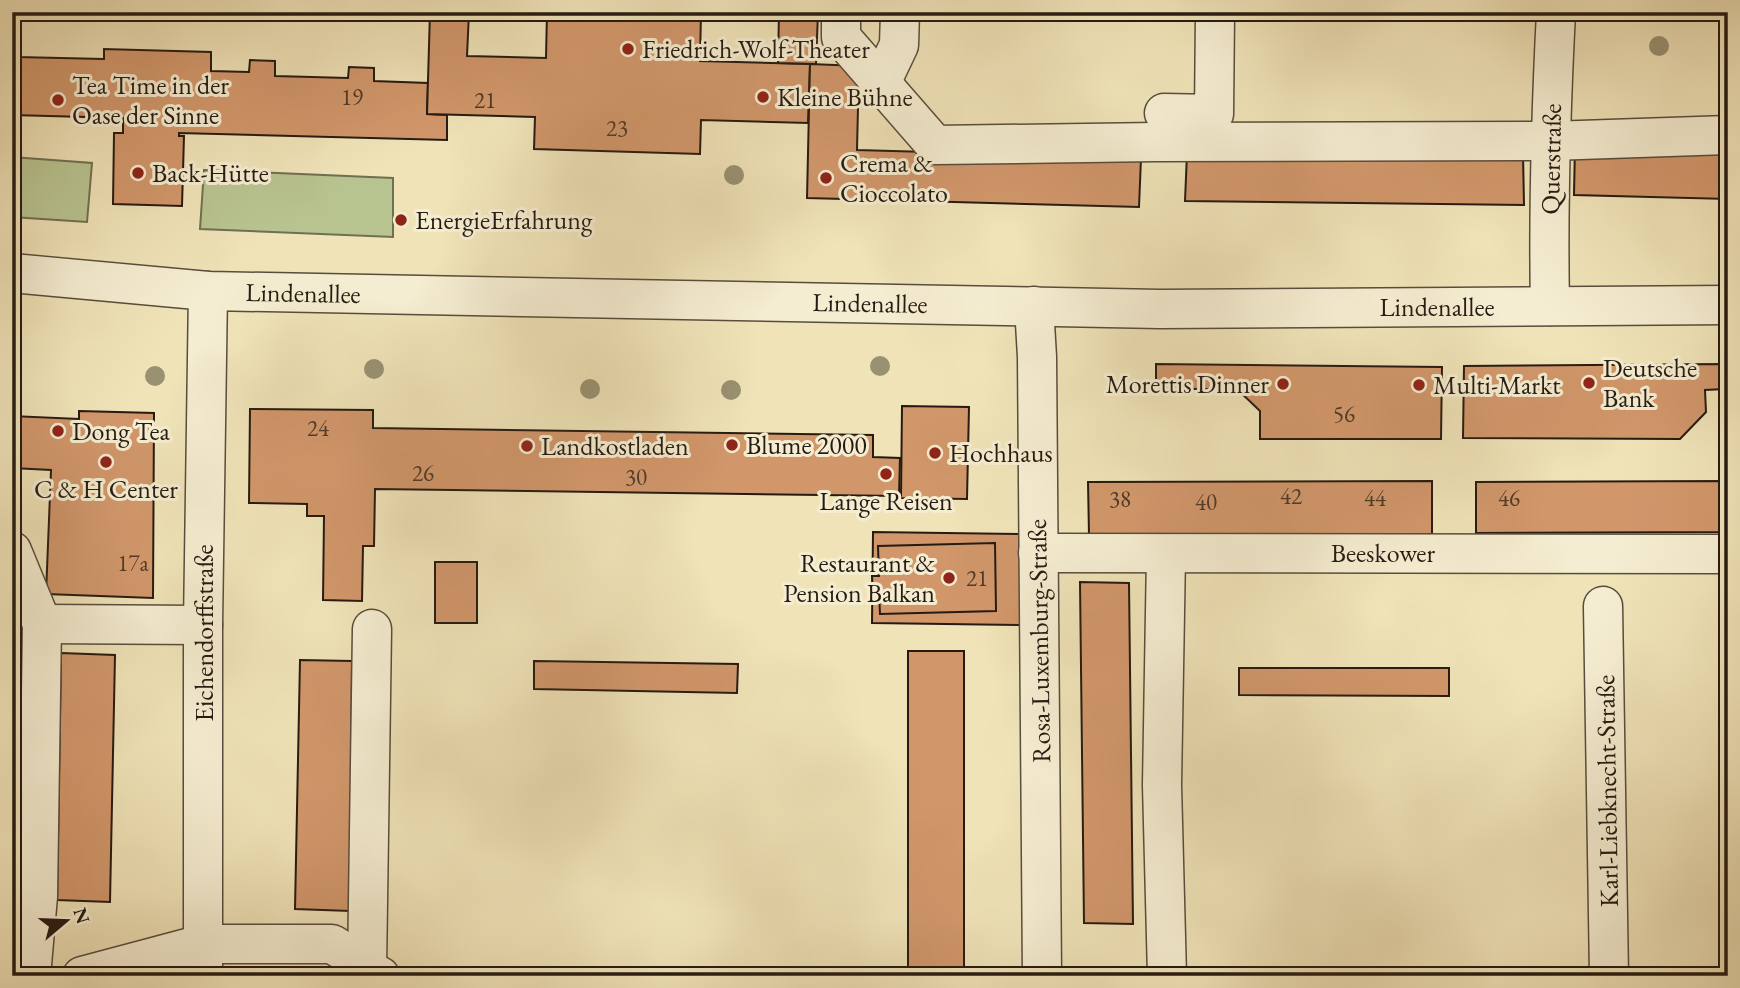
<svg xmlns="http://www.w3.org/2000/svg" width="1740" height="988" viewBox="0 0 1740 988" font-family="'EB Garamond',serif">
<rect width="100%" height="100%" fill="#f0e3b8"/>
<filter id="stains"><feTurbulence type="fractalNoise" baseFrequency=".00286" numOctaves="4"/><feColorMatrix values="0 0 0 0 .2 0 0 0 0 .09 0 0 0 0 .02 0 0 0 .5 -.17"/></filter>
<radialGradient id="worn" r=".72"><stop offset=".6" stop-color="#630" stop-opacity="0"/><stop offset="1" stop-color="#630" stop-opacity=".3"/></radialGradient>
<!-- green -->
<g fill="#b8c490" stroke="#6f7051" stroke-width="2">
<polygon points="12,157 92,163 87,222 12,217"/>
<polygon points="204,170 393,178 393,237 200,229"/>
</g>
<!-- building -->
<g fill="#d1976b" stroke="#261b12" stroke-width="2">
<polygon points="12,12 18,12 17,57 104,59 104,49 211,52 211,71 249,72 250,60 275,61 275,76 348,78 349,67 374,68 374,81 428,83 427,114 447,115 447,140 179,133 179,136 184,136 182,206 113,204 114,133 123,133 123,118 12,115"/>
<polygon points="430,12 469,12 467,56 546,58 547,12 701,12 700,61 810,64 808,123 701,120 700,154 534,149 535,117 427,114"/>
<polygon points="779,12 818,12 816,64 778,63"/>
<polygon points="810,64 859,66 857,150 1141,158 1139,207 807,198"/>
<polygon points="1575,145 1728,150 1728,199 1574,195"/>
<polygon points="1187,153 1523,154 1524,205 1185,201"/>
<polygon points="1156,364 1442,367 1441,439 1260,439 1260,411 1237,389 1156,389"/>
<polygon points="1725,364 1725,389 1705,390 1706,412 1680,439 1463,438 1464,366"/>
<polygon points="902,406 969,407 967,499 901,498"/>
<polygon points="250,409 373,410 373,428 873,435 873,457 900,458 899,496 375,489 374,546 363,546 362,601 323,600 324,516 307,516 307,504 249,503"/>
<polygon points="79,411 154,413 153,598 46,594 51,470 12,468 12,416 79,419"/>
<polygon points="1432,481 1432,534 1089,535 1088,482"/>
<polygon points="1728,481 1728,532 1476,533 1476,482"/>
<polygon points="873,532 1025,534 1024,625 872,623"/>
<polygon points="995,543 996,611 880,614 879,593 873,593 872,576 879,576 878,546"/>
<rect x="435" y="562" width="42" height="61"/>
<polygon points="1080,582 1129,583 1133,924 1084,923"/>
<rect x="908" y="651" width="56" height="325"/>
<polygon points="61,653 115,655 110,902 57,900"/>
<polygon points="300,660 352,661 350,911 295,909"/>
<polygon points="534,661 738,664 737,693 534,689"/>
<polygon points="1239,668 1449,668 1449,696 1239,695"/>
</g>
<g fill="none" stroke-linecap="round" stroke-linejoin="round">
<defs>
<g id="minor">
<polyline points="841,12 841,37 935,145 1156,142 1550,141 1728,135"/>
<polyline points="881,83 899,45 900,12"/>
<polyline points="1164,113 1214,114 1215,13"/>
<polyline points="12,273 208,291 1160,309 1728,305"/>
<polyline points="1034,306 1037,357 1042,976"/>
<path d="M 1550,306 C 1548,208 1551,110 1556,12"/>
<polyline points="12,551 42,624 38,896 31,976"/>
<polyline points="1038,553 1728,554"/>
<polyline points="1166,554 1162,785 1167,976"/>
<polyline points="1603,606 1609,976"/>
<polyline points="42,624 203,625"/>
<polyline points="367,970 372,629"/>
<polyline points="82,976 202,944 332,944 355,958 367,970 380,976"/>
<polyline points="203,976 203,625 208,291"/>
</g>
</defs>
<!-- minor casing -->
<use href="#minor" stroke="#584d3c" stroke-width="41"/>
<!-- minor -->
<use href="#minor" stroke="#f5edd1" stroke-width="38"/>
</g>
<!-- trees -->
<g fill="#999172">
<circle cx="1659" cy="46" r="10"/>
<circle cx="734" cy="175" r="10"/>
<circle cx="880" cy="366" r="10"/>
<circle cx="374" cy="369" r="10"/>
<circle cx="155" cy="376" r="10"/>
<circle cx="590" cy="389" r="10"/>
<circle cx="731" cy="390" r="10"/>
</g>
<!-- markers -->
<g fill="#8f2418" stroke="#f5edd1" stroke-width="2.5">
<circle cx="628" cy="49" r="7"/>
<circle cx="763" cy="97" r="7"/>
<circle cx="58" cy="100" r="7"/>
<circle cx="138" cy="173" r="7"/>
<circle cx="826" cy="178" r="7"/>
<circle cx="401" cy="220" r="7"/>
<circle cx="1589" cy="383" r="7"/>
<circle cx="1283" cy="384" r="7"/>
<circle cx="1419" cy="385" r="7"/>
<circle cx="58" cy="431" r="7"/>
<circle cx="732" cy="445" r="7"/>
<circle cx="527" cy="446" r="7"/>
<circle cx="935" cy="453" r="7"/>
<circle cx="106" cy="462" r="7"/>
<circle cx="886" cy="474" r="7"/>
<circle cx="949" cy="578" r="7"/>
</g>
<g text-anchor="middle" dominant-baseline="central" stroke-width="6" stroke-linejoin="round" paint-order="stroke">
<!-- number labels -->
<g font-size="23" fill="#513a28">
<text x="352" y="97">19</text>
<text x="485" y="100">21</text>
<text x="617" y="128">23</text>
<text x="1344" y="414">56</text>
<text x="318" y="428">24</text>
<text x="423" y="473">26</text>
<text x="636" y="477">30</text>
<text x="1291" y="496">42</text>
<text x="1375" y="498">44</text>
<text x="1509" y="498">46</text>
<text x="1120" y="499">38</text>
<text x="1206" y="502">40</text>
<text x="133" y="563">17a</text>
<text x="977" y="578">21</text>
</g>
<!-- poi labels -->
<g font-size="26" fill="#261b12" stroke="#f5edd1" text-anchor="start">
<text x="642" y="49">Friedrich-Wolf-Theater</text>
<text x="72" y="85">Tea Time in der<tspan x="72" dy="30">Oase der Sinne</tspan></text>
<text x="777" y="97">Kleine Bühne</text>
<text x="840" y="163">Crema &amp;<tspan x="840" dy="30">Cioccolato</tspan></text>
<text x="152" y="173">Back-Hütte</text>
<text x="415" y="220">EnergieErfahrung</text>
<text x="1603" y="368">Deutsche<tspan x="1603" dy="30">Bank</tspan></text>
<text x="1269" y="384" text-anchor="end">Morettis Dinner</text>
<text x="1433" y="385">Multi-Markt</text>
<text x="72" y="431">Dong Tea</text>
<text x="746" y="445">Blume 2000</text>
<text x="541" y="446">Landkostladen</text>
<text x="949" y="453">Hochhaus</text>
<text x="106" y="489" text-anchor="middle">C &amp; H Center</text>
<text x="886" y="501" text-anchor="middle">Lange Reisen</text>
<text x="935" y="563" text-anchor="end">Restaurant &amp;<tspan x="935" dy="30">Pension Balkan</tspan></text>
</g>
<!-- street labels -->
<g font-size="26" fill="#261b12" stroke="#f5edd1">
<text transform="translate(1551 159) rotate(-89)">Querstraße</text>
<text transform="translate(303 293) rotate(1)">Lindenallee</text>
<text transform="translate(870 303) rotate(1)">Lindenallee</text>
<text x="1437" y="307">Lindenallee</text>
<text x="1383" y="553">Beeskower</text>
<text transform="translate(204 633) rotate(-90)">Eichendorffstraße</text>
<text transform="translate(1039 641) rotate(-91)">Rosa-Luxemburg-Straße</text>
<text transform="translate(1607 791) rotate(-91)">Karl-Liebknecht-Straße</text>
</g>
</g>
<!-- margin -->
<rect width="1740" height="988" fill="none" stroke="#f0e3b8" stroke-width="42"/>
<rect x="14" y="14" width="1712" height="960" fill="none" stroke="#261b12" stroke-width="3.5"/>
<rect x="21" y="21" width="1698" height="946" fill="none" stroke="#261b12" stroke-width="2"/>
<!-- north arrow -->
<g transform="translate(66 921) rotate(71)" stroke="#f5edd1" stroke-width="5" paint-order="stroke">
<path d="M0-5L12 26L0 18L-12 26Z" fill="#261b12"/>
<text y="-10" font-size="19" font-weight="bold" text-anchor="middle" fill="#261b12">N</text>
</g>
<rect width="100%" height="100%" filter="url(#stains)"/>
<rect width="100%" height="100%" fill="url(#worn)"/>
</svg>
